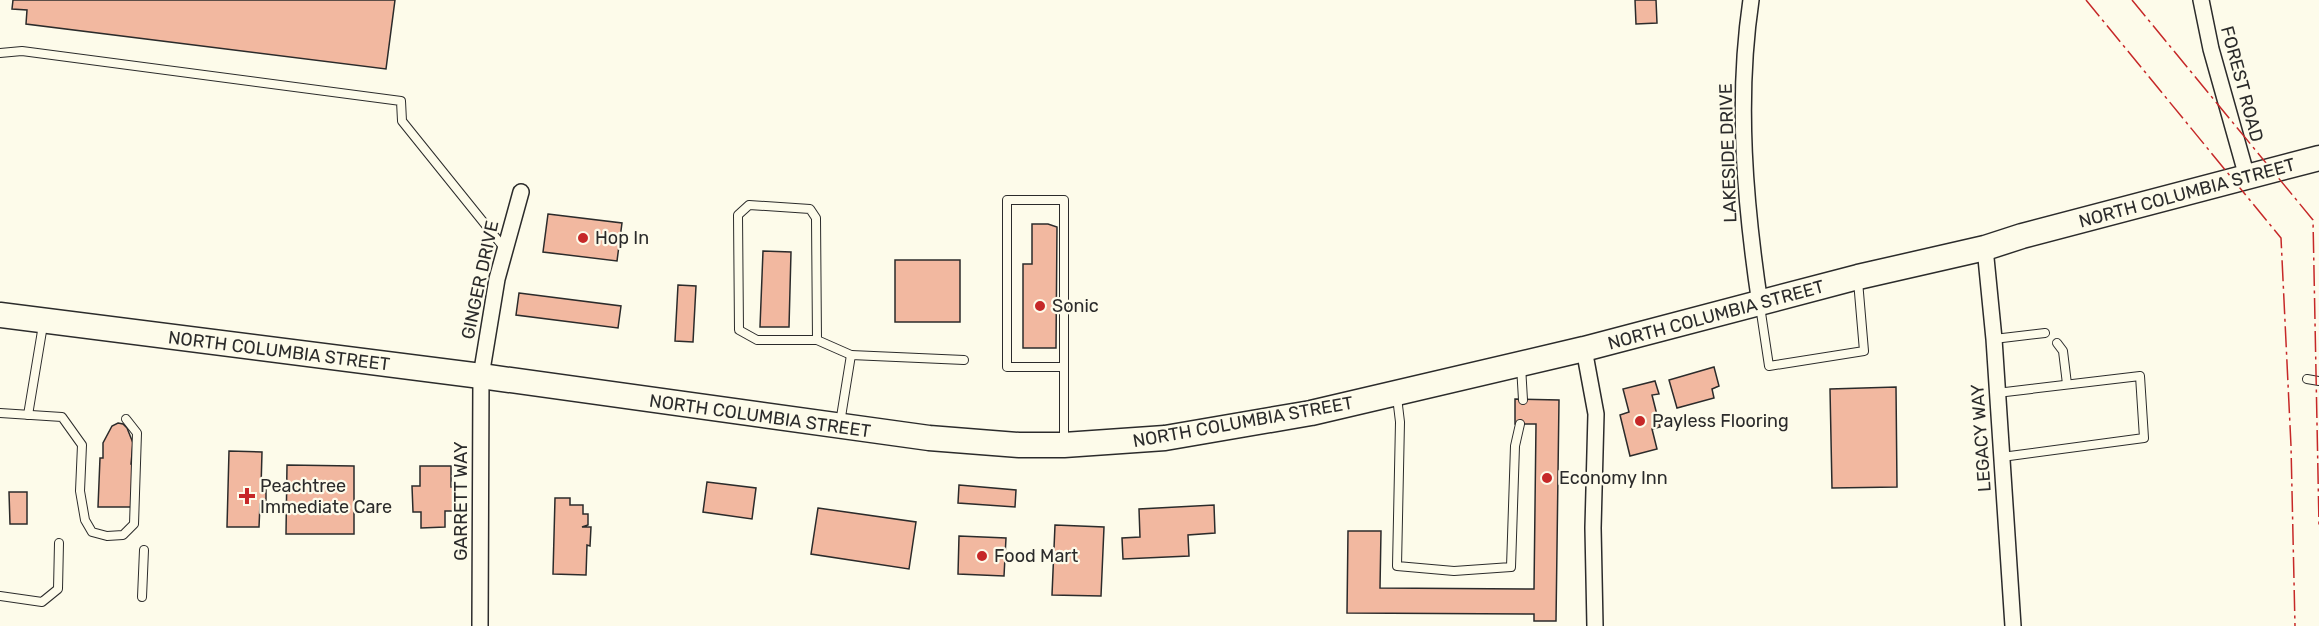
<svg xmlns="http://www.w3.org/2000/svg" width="2319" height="626" viewBox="0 0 2319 626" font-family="Rubik,sans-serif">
<rect width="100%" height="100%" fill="#fdfbea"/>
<!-- building -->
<g fill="#f2b8a0" stroke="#2b2b2b" stroke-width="1.5">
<polygon points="13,0 395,0 386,69 26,24 27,10 12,9"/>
<polygon points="1635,0 1656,0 1657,23 1636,24"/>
<polygon points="548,214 622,223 617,261 543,252"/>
<polygon points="1032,224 1048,224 1057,227 1056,348 1023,348 1023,264 1032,264"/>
<polygon points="763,251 791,252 789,327 760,327"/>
<rect x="895" y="260" width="65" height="62"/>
<polygon points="678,285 696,286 693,342 675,341"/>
<polygon points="519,293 621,306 618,328 516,315"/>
<polygon points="1714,367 1719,386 1712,389 1714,398 1677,408 1669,380"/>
<polygon points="1655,381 1659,394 1652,395 1660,427 1652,429 1657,449 1630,456 1620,415 1629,412 1623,389"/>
<polygon points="1896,387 1897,487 1832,488 1830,389"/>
<polygon points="1515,399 1559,400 1556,621 1534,621 1534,614 1347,613 1348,531 1381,531 1380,588 1534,589 1536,424 1515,424"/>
<polygon points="118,423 123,424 127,428 133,443 131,464 135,464 133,507 98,507 100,458 103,458 103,443 112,426"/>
<polygon points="229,451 262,452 261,488 266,488 266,504 260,504 259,527 227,527"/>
<polygon points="287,465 354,466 354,534 286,534"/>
<polygon points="420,466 451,466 451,487 455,487 455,511 445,511 445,527 421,528 421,512 413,512 412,486 420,486"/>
<polygon points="707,482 756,488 752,519 703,512"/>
<polygon points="959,485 1016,490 1015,507 958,503"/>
<polygon points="9,492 27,492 27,524 10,524"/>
<polygon points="555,498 570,498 570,505 583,505 583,514 588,514 588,525 582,527 591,527 590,546 587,545 586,575 553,574"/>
<polygon points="1214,505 1215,533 1188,535 1189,556 1123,559 1122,538 1140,537 1139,509"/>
<polygon points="818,508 916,522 909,569 811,554"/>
<polygon points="1055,525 1104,527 1101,596 1052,595"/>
<polygon points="959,536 1006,538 1004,576 958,574"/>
</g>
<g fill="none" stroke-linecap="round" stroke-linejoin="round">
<defs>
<g id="service">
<polyline points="0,53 22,51 401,101 402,121 505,249"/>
<polyline points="1760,306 1769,366 1864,351 1858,281"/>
<polyline points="1994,339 2045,333"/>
<polyline points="817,340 816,218 810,209 749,205 738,215 739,330 757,340 817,340 851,355"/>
<polyline points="2057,343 2063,351 2067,384"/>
<polyline points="1521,366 1523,400"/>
<polyline points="1064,367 1007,367 1007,200 1064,200 1064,443"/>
<polyline points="2307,379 2319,381"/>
<polyline points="1997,393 2140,376 2144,438 2002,457"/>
<polyline points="1397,397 1400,422 1397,566 1454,571 1511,567 1515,446 1520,424"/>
<polyline points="0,413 62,417 82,445 80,491 85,520 92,532 107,536 123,535 134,524 137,433 126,419"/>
<polyline points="28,415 43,325"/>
<polyline points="840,423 851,355 964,360"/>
<polyline points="0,596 42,602 58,589 59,543"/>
<polyline points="142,597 144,550"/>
</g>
<g id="minor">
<path d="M 1751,0 C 1736,101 1745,204 1760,304"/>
<polyline points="2201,0 2211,49 2247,177"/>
<polyline points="1985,248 1994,339 2013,626"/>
<polyline points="1584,349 1596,414 1593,528 1595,626"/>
<polyline points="480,626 481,376 497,279 521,192"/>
</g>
<polyline id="primary" points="0,315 481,376 929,438 1019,445 1064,445 1165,438 1311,413 1584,349 1858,277 1985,248 2022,236 2319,158"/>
</defs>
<!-- service casing -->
<use href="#service" stroke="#2b2b2b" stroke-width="10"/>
<!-- minor casing -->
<use href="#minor" stroke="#2b2b2b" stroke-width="18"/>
<!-- primary casing -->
<use href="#primary" stroke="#2b2b2b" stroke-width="27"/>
<!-- service -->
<use href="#service" stroke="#fdfbea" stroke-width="8"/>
<!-- minor -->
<use href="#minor" stroke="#fdfbea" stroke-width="15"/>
<!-- primary -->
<use href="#primary" stroke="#fdfbea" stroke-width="24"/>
<!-- power -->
<g stroke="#c62828" stroke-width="1.5" stroke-dasharray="21 4.5 3 4.5" stroke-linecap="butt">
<polyline points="2086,0 2281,238 2291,446 2295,626"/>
<polyline points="2132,0 2313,220 2319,525"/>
</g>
</g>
<!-- markers -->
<g fill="#c62828" stroke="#fdfbea" stroke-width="2">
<circle cx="583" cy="238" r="6"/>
<circle cx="1040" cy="306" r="6"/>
<circle cx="1640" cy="421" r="6"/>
<circle cx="1547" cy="478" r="6"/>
<path d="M244 487h6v6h6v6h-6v6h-6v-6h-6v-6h6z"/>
<circle cx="982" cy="556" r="6"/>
</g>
<g text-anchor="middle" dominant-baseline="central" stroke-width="4.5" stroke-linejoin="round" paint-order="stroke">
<!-- street labels -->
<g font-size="18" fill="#2b2b2b" stroke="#fdfbea">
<text transform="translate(2242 84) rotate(75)">FOREST ROAD</text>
<text transform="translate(1728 153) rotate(-92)">LAKESIDE DRIVE</text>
<text transform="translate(2187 193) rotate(-15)">NORTH COLUMBIA STREET</text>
<text transform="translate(480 280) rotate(-78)">GINGER DRIVE</text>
<text transform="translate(1716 315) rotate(-15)">NORTH COLUMBIA STREET</text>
<text transform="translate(279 351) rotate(7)">NORTH COLUMBIA STREET</text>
<text transform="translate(760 416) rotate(8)">NORTH COLUMBIA STREET</text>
<text transform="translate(1243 422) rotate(-10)">NORTH COLUMBIA STREET</text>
<text transform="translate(1981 438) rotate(-94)">LEGACY WAY</text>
<text transform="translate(461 501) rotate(-90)">GARRETT WAY</text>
</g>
<!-- poi labels -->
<g font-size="18" fill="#2b2b2b" stroke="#fdfbea" text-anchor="start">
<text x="595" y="238">Hop In</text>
<text x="1052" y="306">Sonic</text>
<text x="1652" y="421">Payless Flooring</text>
<text x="1559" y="478">Economy Inn</text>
<text x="260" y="486">Peachtree<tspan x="260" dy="21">Immediate Care</tspan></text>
<text x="994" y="556">Food Mart</text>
</g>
</g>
</svg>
